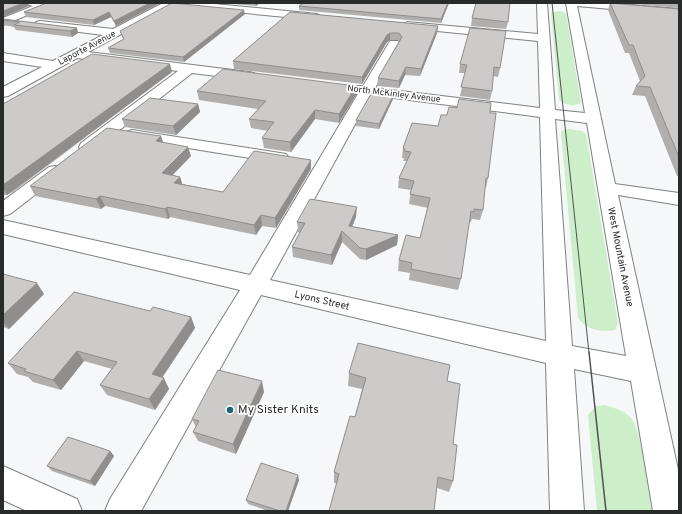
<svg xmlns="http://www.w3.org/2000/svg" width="682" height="514" viewBox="0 0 682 514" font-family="Overpass,sans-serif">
<rect width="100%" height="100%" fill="#f6f7f8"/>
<!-- green -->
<g fill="#cceec9">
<path d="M 560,11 L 566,13 L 581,103 C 573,107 566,105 559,100 L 551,13 Z"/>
<path d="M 570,129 L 582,131 L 586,134 L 618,323 L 615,330 C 601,333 586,329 578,318 L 561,132 L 563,130 Z"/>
<path d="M 604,405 C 613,407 625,411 631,418 C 642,430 648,492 652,511 L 597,511 L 588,415 L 596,406 Z"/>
</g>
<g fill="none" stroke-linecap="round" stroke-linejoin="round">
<defs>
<g id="minor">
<polygon points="27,3 45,3 47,6 45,8 3,25 3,18 33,6 29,5"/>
<polygon points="163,3 204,3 317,14 322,17 317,20 173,6 88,52 249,72 254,73 256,76 254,79 249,80 192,73 93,151 87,152 81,151 79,147 81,143 178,71 77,58 8,96 3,97 3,87 42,67 3,61 3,53 53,61 103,35 40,27 36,26 35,24 36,22 40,21 113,29"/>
<path d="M 537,3 L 547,3 L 555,110 L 585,113 L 566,3 L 607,3 L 679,9 L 679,15 L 577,6 L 615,184 L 679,193 L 679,205 L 618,195 L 679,474 L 679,511 L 653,511 L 631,381 L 574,369 L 584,511 L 550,511 L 546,363 L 261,295 L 141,511 L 105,511 L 110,499 L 240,290 L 3,234 L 3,220 L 250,275 L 358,94 L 349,92 L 347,89 L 349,86 L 363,86 L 390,41 L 398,41 L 400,43 L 375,88 L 540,108 L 538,41 L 407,28 L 402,25 L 407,22 L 538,34 ZM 371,95 L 540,117 L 546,341 L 270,280 ZM 555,119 L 587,123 L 626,356 L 572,346 Z"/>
<polygon points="132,130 280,153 286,154 289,158 286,162 280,163 126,138 124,135 126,132"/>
<polygon points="55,166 61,167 64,171 61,175 10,214 3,216 3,201 49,167"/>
<polygon points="3,466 77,499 82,511 27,511 3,500"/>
</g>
</defs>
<!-- minor casing -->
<use href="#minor" stroke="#7f8081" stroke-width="2"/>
<!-- minor -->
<use href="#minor" fill="#fff" fill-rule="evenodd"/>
<!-- tram-far1 -->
<polyline stroke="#505151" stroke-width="1" points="552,3 589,353"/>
<!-- tram -->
<polyline stroke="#505151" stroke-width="1.5" points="589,352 606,511"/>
</g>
<!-- wall -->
<g fill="#b0afae">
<polygon points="160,3 116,26 111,17 94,25 26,17 24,12 44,4"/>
<polygon points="221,3 260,3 256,6"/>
<polygon points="303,3 449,3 441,23 299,10 299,6"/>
<polygon points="610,3 679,9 679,176 677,176 645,96 632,95 636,86 640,81 629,53 625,53 608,10"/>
<polygon points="623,3 679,3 679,8"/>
<polygon points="290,12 438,26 437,33 420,76 405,75 399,88 377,86 378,78 399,41 398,40 390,40 387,42 362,84 234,69 233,61"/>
<polygon points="245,14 184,62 110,53 108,48 123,39 120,31"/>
<polygon points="472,18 508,22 506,29 471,26"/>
<polygon points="3,19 77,28 78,33 72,37 16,30 14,27 3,25"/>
<polygon points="460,64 500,68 498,77 493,76 492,91 490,100 460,96 465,73 459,73"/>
<polygon points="172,72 13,192 7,195 3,195 3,104"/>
<polygon points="356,86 356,95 339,123 315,119 291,152 264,148 262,138 268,131 251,128 249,119 258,109 199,100 197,91"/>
<polygon points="394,94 393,99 379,129 356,126 356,120"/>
<polygon points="198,104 200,112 176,135 125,127 122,119"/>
<polygon points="490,113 488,178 486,188 485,188 483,210 480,220 472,219 471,222 469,222 461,279 458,290 409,280 410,273 398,271 399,260 420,238 428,208 409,204 411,190 398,188 399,178 407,161 403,161 404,158 402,158 403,148 438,126 447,115"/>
<polygon points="161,136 163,142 191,156 172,175 180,177 182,184 223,192 311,160 311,169 276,228 262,226 256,235 170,217 168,219 105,206 101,209 35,196 30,186"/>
<polygon points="356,217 352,227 398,235 397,245 366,260 360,259 342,242 332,265 293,257 292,247 300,233 298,232 297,222"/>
<polygon points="3,274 44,294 9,329 3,327"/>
<polygon points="150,311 191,317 195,328 162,378 169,389 155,410 107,395 100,385 112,369 84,361 61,390 33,382 28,377 17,374 8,363"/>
<polygon points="349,373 447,381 453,444 453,481 449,492 437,488 336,483 334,483 334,472 355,417 362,389 348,386"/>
<polygon points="264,392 236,454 198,441 193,432 196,427 192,419"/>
<polygon points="110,451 114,456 95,486 52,471 47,466"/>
<polygon points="299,480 288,511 268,511 248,504 246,500"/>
</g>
<!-- shaded-wall -->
<g fill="#908e8d">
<polygon points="23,3 28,3 29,6 3,17 3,11"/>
<polygon points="150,3 160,3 116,26 114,21"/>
<polygon points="255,3 260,3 256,6"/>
<polygon points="448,3 449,3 441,23 441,19"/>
<polygon points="244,10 245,14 184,62 183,57"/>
<polygon points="109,12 111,17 94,25 93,20"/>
<polygon points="438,26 437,33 420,76 421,69"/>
<polygon points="77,28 78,33 72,37 70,31"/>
<polygon points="390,33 390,40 387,42 362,84 362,77 387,35"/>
<polygon points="170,64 172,72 7,195 3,188 3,185"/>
<polygon points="406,67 405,75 399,88 399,81"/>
<polygon points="356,86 356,95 339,123 339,114"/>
<polygon points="394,94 393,99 379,129 379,124"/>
<polygon points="198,104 200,112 176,135 173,126"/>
<polygon points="315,110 315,119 291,152 290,142"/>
<polygon points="161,136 164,146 156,141"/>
<polygon points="188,147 191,156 165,183 162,173"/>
<polygon points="311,160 311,169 276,228 275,218"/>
<polygon points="180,177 183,186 174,183"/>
<polygon points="100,196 105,206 101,209 96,199"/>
<polygon points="167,207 170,217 168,219 165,209"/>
<polygon points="357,207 356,217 348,236 349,226"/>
<polygon points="261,215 262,226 256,235 254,225"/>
<polygon points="342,231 342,242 332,265 331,255"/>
<polygon points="398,235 397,245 366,260 366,249"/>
<polygon points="37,283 44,294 9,329 3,322 3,315"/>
<polygon points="191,317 195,328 157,385 152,374"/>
<polygon points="77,351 84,361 61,390 53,380"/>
<polygon points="164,378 169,389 155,410 149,399"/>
<polygon points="262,381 264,392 236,454 233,444"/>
<polygon points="110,451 114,456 95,486 90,481"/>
<polygon points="298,475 299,480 288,511 286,511"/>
</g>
<!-- building -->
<g fill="#cdcbca" stroke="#908e8d">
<polygon points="3,3 23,3 3,11"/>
<polygon points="45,3 150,3 114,21 109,12 93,20 24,12 44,4"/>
<polygon points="172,3 244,10 183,57 108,48 124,39 120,31"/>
<polygon points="303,3 448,3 441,19 299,6"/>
<polygon points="476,3 510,3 508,22 472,18"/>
<polygon points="610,3 679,9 679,157 650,87 636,86 645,76 633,45 629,45"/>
<polygon points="290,12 438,26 421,69 406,67 399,81 378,78 402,37 399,33 390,33 387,35 362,77 233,61"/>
<polygon points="3,19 77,28 70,31 14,25 20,22 3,20"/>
<polygon points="470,28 506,31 500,68 494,67 492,91 461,87 467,65 460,64"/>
<polygon points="92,54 170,64 3,185 3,104"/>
<polygon points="223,69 356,86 339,114 315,110 290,142 262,138 274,122 249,119 266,101 197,91"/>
<polygon points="372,92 394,94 379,124 356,120"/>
<polygon points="150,98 198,104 173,126 122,119"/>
<polygon points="459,99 491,103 490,113 496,113 488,178 486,178 483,210 474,209 474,212 471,211 461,279 411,269 412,263 399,260 406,235 420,238 430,198 410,194 414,181 399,178 411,152 404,151 405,149 403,148 412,123 438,126 441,115 447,115 449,107 457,108"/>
<polygon points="107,128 161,136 156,141 188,147 162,173 180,177 174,183 223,192 254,151 311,160 275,218 261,215 254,225 167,207 165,209 100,196 96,199 30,186"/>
<polygon points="310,199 357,207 349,226 398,235 366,249 360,248 342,231 331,255 292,247 305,223 297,222"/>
<polygon points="3,274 37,283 3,315"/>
<polygon points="74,292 150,311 153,307 191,317 152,374 164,378 149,399 100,385 117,362 77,351 53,380 24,371 26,369 8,363"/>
<polygon points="358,343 450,365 447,381 460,384 453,444 457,445 453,481 438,477 434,511 329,511 339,474 334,472 350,416 355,417 366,378 349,373"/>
<polygon points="218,370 262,381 233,444 193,432 199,421 192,419"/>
<polygon points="68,437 110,451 90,481 47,466"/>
<polygon points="261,463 298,475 286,511 280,511 246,500"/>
</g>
<!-- markers -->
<circle fill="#1e6674" stroke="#fff" stroke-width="1.5" cx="230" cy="410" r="4"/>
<g text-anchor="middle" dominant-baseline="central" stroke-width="3.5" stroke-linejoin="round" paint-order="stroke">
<!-- far-street labels -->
<g font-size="9" fill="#292a2a" stroke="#fff">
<text transform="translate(87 48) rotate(-28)">Laporte Avenue</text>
<text transform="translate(394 94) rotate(7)">North McKinley Avenue</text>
</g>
<!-- street labels -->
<g font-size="10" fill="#292a2a" stroke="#fff">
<text transform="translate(620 257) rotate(79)">West Mountain Avenue</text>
<text transform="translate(322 301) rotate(13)">Lyons Street</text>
</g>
<!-- near-poi labels -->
<g font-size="12" fill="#292a2a" stroke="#fff" text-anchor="start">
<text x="238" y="410">My Sister Knits</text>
</g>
</g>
<!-- border -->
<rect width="682" height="514" fill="none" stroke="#292a2a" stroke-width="8"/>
</svg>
